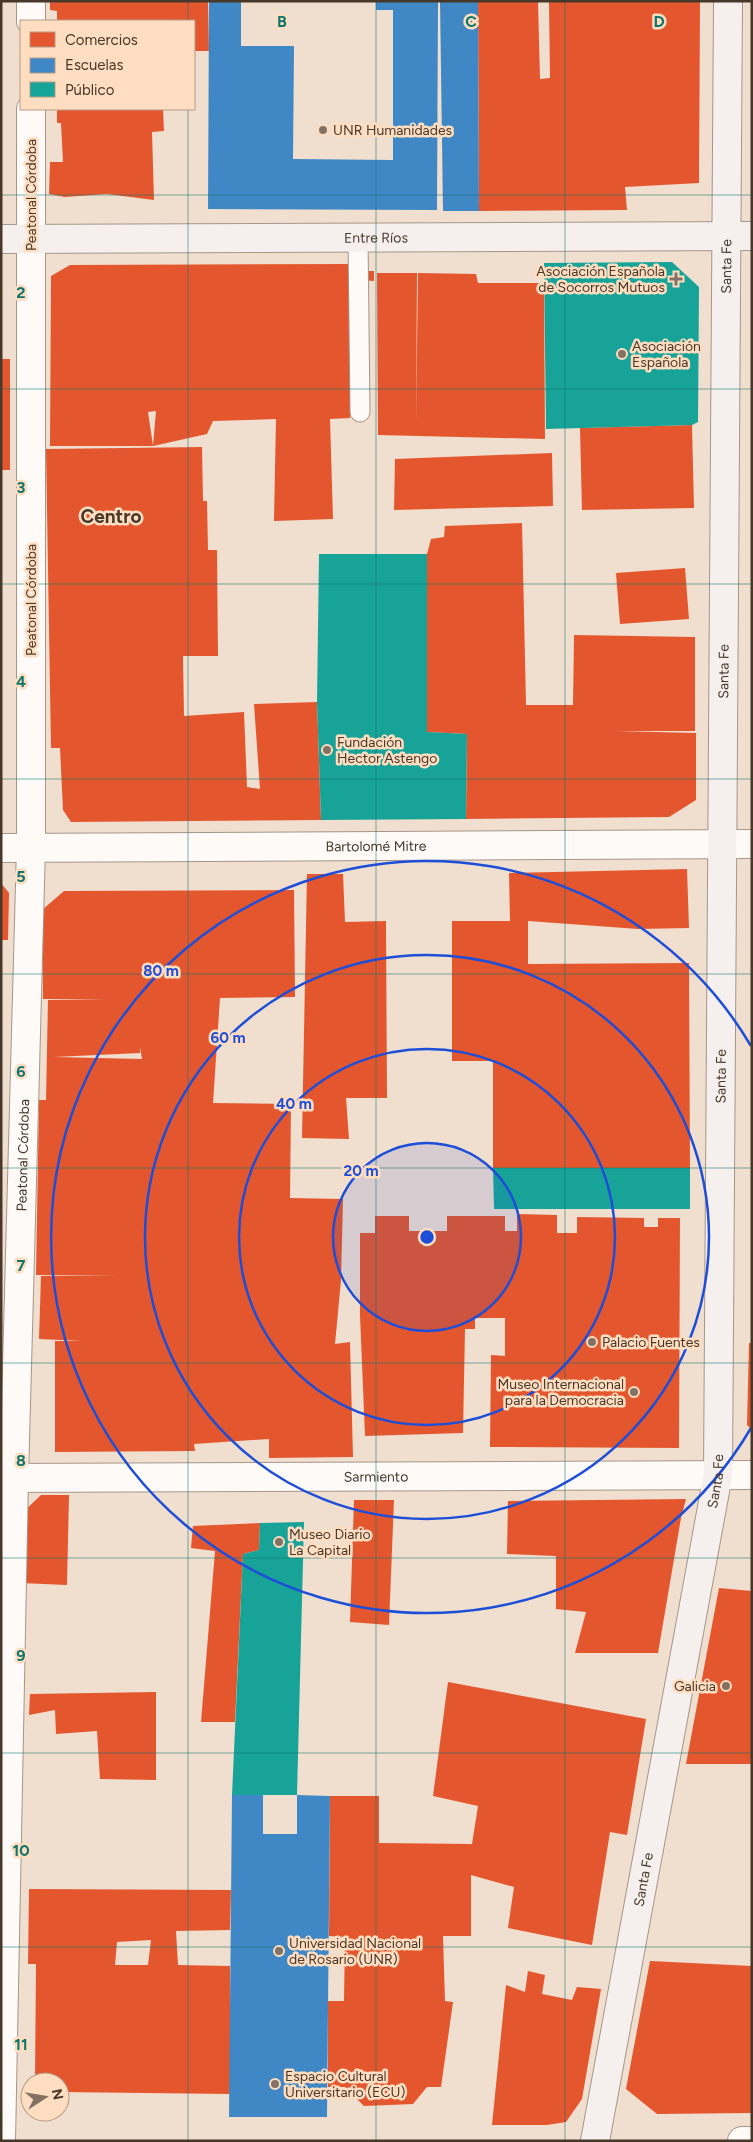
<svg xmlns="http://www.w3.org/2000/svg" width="753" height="2142" viewBox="0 0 753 2142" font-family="Figtree,sans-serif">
<rect width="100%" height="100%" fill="#f0decf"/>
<!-- shops -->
<g fill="#e4572e" fill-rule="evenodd">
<polygon points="50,1 208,1 209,51 194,51 194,21 57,21 57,11 50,10"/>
<polygon points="478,1 538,1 540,79 550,78 549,1 700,1 699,183 625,187 627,210 479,211"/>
<polygon points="57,109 163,109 164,131 152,132 154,200 107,194 65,197 49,194 50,162 63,162 61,123 57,123"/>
<polygon points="351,264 350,418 330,419 333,519 274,521 276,419 213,421 207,434 153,446 156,411 148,412 153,446 50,446 51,276 70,265"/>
<polygon points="360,271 374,271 374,281 360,280"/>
<polygon points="377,273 417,273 416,422 418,273 476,274 478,283 544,283 545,439 378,435"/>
<rect x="1" y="359" width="9" height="111"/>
<polygon points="692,425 694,508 582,510 580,428"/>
<polygon points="202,447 203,501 207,501 208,550 217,550 218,656 183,656 184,716 244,712 247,787 260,789 254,704 317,702 321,820 71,822 63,810 60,748 51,748 46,449"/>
<polygon points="552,453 553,506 394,510 395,459"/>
<polygon points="522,523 526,705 573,705 574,635 695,637 695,731 616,731 696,733 696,800 669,817 466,819 467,734 427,732 427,554 431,539 444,537 445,526"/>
<polygon points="685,568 689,619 620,624 616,573"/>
<polygon points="687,869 689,928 638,929 528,921 528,964 689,963 690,1168 493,1168 493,1061 452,1061 452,921 510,921 509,873"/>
<polygon points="307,874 343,874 345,922 386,921 387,1098 346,1098 349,1139 302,1138"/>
<polygon points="1,883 9,893 8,940 1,940"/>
<path d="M 294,890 L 295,997 L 220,998 L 213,1103 L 291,1104 L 290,1198 L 343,1199 L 341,1280 L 335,1344 L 350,1342 L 353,1457 L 269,1458 L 269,1439 L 194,1444 L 195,1451 L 55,1452 L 55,1341 L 82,1341 L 39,1339 L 41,1276 L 117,1276 L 36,1275 L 39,1100 L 46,1100 L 48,1000 L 107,999 L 43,999 L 42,910 L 64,891 ZM 140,1047 L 142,1059 L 54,1057 L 140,1053 Z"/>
<polygon points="517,1214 557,1215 557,1233 577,1233 577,1217 644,1218 644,1227 658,1227 658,1218 680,1218 679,1448 490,1447 491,1355 505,1356 505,1318 475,1318 475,1329 465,1329 463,1433 365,1436 360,1315 360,1233 375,1233 375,1216 409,1216 409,1231 447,1231 447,1216 505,1216 505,1231 517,1231"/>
<polygon points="749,1343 752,1343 752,1430 747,1425"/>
<polygon points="41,1495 69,1495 67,1585 20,1583 22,1513"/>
<polygon points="686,1499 681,1518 658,1653 575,1653 586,1612 556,1609 556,1556 507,1554 508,1501"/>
<polygon points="354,1500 394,1500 389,1625 350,1622"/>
<polygon points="260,1523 259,1550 243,1554 235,1722 201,1722 215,1551 191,1548 193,1526"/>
<polygon points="719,1588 752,1591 752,1764 686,1764"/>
<polygon points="448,1682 646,1719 627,1835 610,1832 592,1945 508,1928 514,1887 471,1875 471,1936 443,1936 445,2001 453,2002 441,2087 427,2087 413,2104 364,2106 345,2087 328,2087 328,2001 344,2001 345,1937 329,1936 330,1796 379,1796 379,1843 472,1844 478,1806 433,1796"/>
<polygon points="156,1692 156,1780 100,1779 97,1731 56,1734 55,1710 29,1715 30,1694"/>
<path d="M 29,1889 L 231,1890 L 230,1930 L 176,1931 L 178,1965 L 230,1966 L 230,2094 L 60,2092 L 60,2082 L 35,2082 L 36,1964 L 28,1964 ZM 151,1940 L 148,1965 L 115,1965 L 117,1942 Z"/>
<polygon points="650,1961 752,1966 752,2113 657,2114 626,2089"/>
<polygon points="528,1971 545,1975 542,1994 572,2000 577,1987 601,1989 582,2099 566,2122 547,2125 492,2125 506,1985 525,1992"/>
</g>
<!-- schools -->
<g fill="#3f88c5">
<polygon points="209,1 241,1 241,46 294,46 293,159 393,160 393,10 376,10 376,1 438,1 437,210 208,209"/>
<polygon points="440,1 478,1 479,211 443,211"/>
<polygon points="232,1795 263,1795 263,1834 297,1834 297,1795 330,1796 327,2117 229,2117"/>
</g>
<!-- public -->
<g fill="#17a398">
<polygon points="672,262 699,287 698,422 692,425 546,429 544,263"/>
<polygon points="319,554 427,554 427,732 467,734 466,819 321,820 317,702"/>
<polygon points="493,1168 690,1168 690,1209 494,1209"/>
<polygon points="304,1522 297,1795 232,1795 243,1554 259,1550 260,1523"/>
</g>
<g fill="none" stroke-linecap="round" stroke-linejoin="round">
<defs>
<polyline id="lane" points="358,237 360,412"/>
<g id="street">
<polyline points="31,21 31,1"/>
<path id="s1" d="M 1,848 L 752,844"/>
<path id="s2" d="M 1,1478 L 752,1475"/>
<path id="s3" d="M 1,2141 L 14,1478 L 31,847 L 31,109"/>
<polyline points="742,2141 752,2141"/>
</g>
<g id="secondary">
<path id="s4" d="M 1,239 L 752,236"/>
<path id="s5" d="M 595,2141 L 718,1475 L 728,1"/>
</g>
</defs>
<!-- lane casing -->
<use href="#lane" stroke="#a59689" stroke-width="21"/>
<!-- street casing -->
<use href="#street" stroke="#a59689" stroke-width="30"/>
<!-- secondary casing -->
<use href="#secondary" stroke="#a59689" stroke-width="30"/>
<!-- lane -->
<use href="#lane" stroke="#fdfaf8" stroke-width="19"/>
<!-- street -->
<use href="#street" stroke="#fdfaf8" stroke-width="28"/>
<!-- secondary -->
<use href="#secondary" stroke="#f5f0ee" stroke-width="28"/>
</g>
<!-- grid -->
<path fill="none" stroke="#0f766e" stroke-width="1" stroke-opacity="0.55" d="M 188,1 L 188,21M 376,1 L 376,2141M 565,1 L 565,2141M 188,109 L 188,2141M 1,195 L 752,195M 1,389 L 752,389M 1,584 L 752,584M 1,779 L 752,779M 1,974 L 752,974M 1,1168 L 752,1168M 1,1363 L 752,1363M 1,1558 L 752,1558M 1,1753 L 752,1753M 1,1947 L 752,1947"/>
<!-- distance rings -->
<circle cx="427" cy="1237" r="94" fill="#1d4ed8" fill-opacity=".12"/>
<g fill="none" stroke="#1d4ed8" stroke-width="2.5">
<circle cx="427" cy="1237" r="94"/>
<circle cx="427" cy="1237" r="188"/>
<circle cx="427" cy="1237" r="282"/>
<path d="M751 1428A376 376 0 1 1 751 1046"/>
</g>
<!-- markers -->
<g fill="#837264" stroke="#feddc1" stroke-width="2">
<circle cx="323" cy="130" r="5"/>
<path d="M673.5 271.5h5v5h5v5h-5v5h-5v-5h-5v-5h5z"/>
<circle cx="622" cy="354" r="5"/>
<circle cx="327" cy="750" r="5"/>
<circle cx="592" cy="1342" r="5"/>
<circle cx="634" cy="1392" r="5"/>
<circle cx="279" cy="1542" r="5"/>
<circle cx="726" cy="1686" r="5"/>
<circle cx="279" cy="1951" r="5"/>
<circle cx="275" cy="2084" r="5"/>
</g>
<g text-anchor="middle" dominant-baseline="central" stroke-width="5" stroke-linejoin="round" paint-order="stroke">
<!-- poi labels -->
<g font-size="14" fill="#48382a" stroke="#feddc1" text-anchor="start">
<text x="333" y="130">UNR Humanidades</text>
<text x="665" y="271" text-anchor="end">Asociación Española<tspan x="665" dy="16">de Socorros Mutuos</tspan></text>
<text x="632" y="346">Asociación<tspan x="632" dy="16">Española</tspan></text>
<text x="337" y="742">Fundación<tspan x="337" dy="16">Hector Astengo</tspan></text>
<text x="602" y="1342">Palacio Fuentes</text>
<text x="624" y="1384" text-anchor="end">Museo Internacional<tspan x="624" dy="16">para la Democracia</tspan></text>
<text x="289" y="1534">Museo Diario<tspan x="289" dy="16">La Capital</tspan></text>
<text x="716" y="1686" text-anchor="end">Galicia</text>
<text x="289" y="1943">Universidad Nacional<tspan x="289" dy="16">de Rosario (UNR)</tspan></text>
<text x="285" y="2076">Espacio Cultural<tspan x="285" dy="16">Universitario (ECU)</tspan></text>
</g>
<!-- street labels -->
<g font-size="14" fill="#48382a" stroke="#feddc1">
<text transform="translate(31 195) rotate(-90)">Peatonal Córdoba</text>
<text stroke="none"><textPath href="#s4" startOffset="375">Entre Ríos</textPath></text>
<text stroke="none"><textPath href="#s5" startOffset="1886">Santa Fe</textPath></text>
<text transform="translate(31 600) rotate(-90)">Peatonal Córdoba</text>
<text stroke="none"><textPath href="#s5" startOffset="1481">Santa Fe</textPath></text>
<text stroke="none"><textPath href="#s1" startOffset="375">Bartolomé Mitre</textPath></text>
<text stroke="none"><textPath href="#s5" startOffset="1076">Santa Fe</textPath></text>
<text stroke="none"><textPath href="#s3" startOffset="986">Peatonal Córdoba</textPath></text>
<text stroke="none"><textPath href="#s2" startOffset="375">Sarmiento</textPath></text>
<text stroke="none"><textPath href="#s5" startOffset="671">Santa Fe</textPath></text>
<text stroke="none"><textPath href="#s5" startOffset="266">Santa Fe</textPath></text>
</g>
<!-- district labels -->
<g font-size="19" font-weight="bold" fill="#48382a" stroke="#feddc1">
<text x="111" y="516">Centro</text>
</g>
</g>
<g font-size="16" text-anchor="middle" font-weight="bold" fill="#0f766e" stroke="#feddc1" stroke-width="5" stroke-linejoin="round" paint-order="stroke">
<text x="282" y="27">B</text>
<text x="471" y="27">C</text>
<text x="659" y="27">D</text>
<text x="21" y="298">2</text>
<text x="21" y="493">3</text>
<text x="21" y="687">4</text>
<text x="21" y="882">5</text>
<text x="21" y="1077">6</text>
<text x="21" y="1271">7</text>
<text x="21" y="1466">8</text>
<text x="21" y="1661">9</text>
<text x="21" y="1856">10</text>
<text x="21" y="2050">11</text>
</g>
<circle cx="427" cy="1237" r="8" fill="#1d4ed8" stroke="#feddc1" stroke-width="2.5"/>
<g font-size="15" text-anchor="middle" font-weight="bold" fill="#1d4ed8" stroke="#feddc1" stroke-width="5" stroke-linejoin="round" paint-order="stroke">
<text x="161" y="976">80 m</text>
<text x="228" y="1043">60 m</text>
<text x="294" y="1109">40 m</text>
<text x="361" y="1176">20 m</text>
</g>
<!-- border -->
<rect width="753" height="2142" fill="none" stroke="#48382a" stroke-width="5"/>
<!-- legend -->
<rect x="20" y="20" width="175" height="90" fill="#feddc1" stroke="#b59b85"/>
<rect x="30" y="32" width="25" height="15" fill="#e4572e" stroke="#b59b85"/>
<text x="65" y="45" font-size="15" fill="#48382a">Comercios</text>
<rect x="30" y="58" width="25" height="15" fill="#3f88c5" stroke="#b59b85"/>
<text x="65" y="70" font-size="15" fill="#48382a">Escuelas</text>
<rect x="30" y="82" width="25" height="15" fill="#17a398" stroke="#b59b85"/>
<text x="65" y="95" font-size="15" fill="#48382a">Público</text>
<!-- north arrow -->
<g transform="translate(45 2097) rotate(78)"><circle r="24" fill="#feddc1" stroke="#b59b85"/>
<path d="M0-4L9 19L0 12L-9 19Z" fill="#837264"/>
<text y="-8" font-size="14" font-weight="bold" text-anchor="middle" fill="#48382a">N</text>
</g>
</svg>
